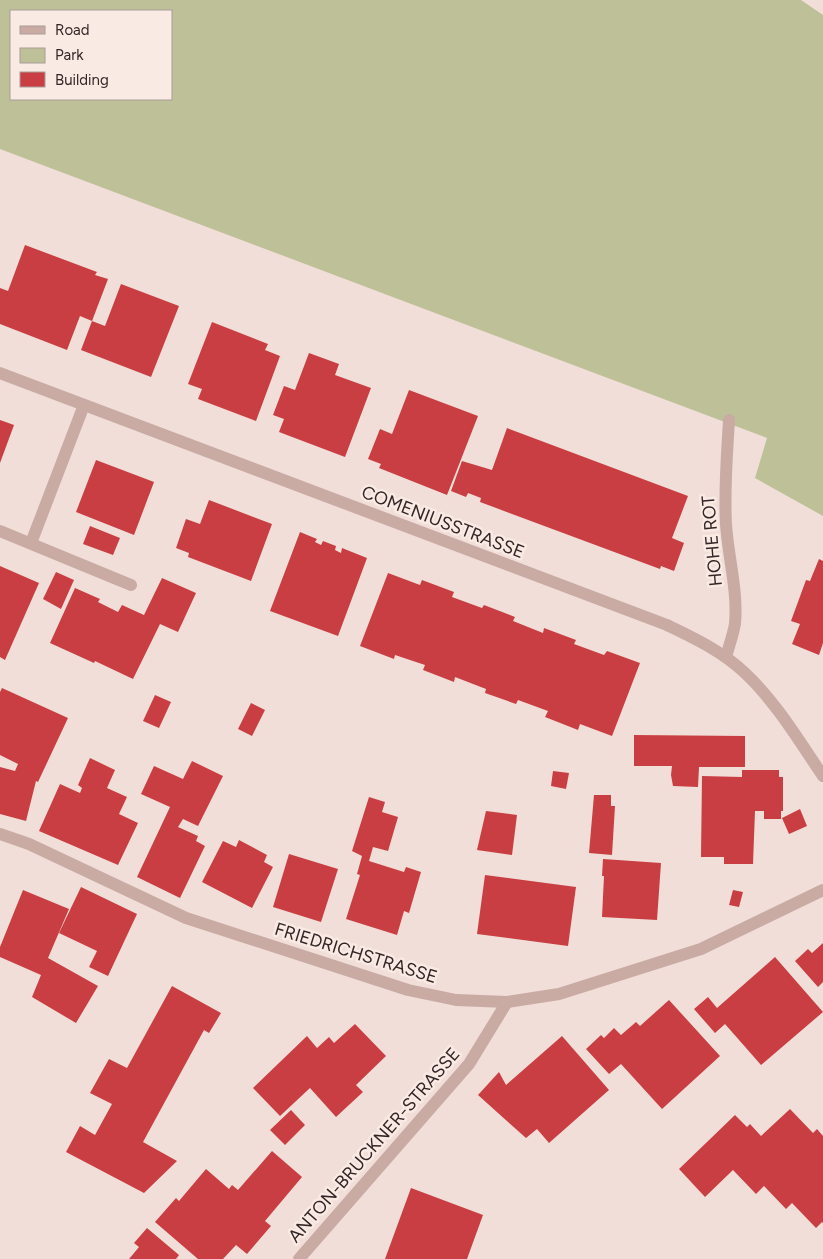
<svg xmlns="http://www.w3.org/2000/svg" width="823" height="1259" viewBox="0 0 823 1259" font-family="Figtree,sans-serif">
<rect width="100%" height="100%" fill="#f1ded8"/>
<!-- green -->
<path fill="#bec098" fill-rule="evenodd" d="M 0,0 L 801,0 L 823,15 L 823,516 L 755,478 L 767,438 L 0,149 ZM 11,11 L 171,11 L 171,99 L 11,99 Z"/>
<!-- building -->
<g fill="#c93e42">
<polygon points="25,245 97,272 95,275 108,279 92,321 80,316 67,350 0,324 0,288 8,291"/>
<polygon points="121,284 179,306 151,377 81,350 92,321 105,326"/>
<polygon points="212,322 268,344 265,350 280,356 256,421 198,399 202,389 188,384"/>
<polygon points="309,353 339,364 335,375 371,388 345,457 279,432 284,419 273,415 284,386 295,390"/>
<polygon points="409,390 478,416 447,495 379,468 381,464 368,459 380,429 392,434"/>
<polygon points="0,420 14,425 0,463"/>
<polygon points="507,428 688,496 672,538 684,543 674,571 661,566 660,569 480,502 481,498 468,493 466,497 451,491 462,461 492,470"/>
<polygon points="96,460 154,482 134,535 76,512"/>
<polygon points="209,500 272,524 251,581 188,557 189,553 176,548 186,519 200,524"/>
<polygon points="90,526 120,538 113,555 83,544"/>
<polygon points="300,532 317,539 315,542 321,545 323,541 336,546 335,550 341,553 342,548 367,558 338,636 270,611"/>
<polygon points="819,559 823,561 823,643 819,655 792,644 800,624 791,621 806,580 810,581"/>
<polygon points="0,566 39,583 5,660 0,657"/>
<polygon points="56,572 74,580 61,609 43,599"/>
<polygon points="388,573 420,585 422,580 454,592 452,597 482,608 484,605 515,617 513,621 543,633 544,628 576,640 574,644 604,655 607,651 640,663 612,736 580,724 578,730 545,717 548,711 518,700 516,704 485,693 486,689 455,677 454,682 423,670 425,665 395,655 394,659 360,646"/>
<polygon points="162,578 196,593 178,632 160,624 133,679 95,661 94,663 50,643 75,588 100,599 98,602 118,612 122,605 144,615"/>
<polygon points="2,688 68,718 38,782 36,781 26,821 0,814 0,767 15,771 18,764 0,755 0,692"/>
<polygon points="155,695 171,702 159,728 143,721"/>
<polygon points="251,703 265,710 252,736 238,729"/>
<polygon points="634,735 745,736 745,767 699,767 698,787 673,786 671,775 672,766 634,766"/>
<polygon points="90,758 115,770 107,788 127,797 119,814 138,823 118,865 39,831 60,784 80,793 82,788 78,785"/>
<polygon points="192,761 223,776 198,826 183,819 178,827 198,836 196,841 205,846 180,898 137,877 170,807 141,794 154,766 183,779"/>
<polygon points="742,770 779,770 779,777 783,777 783,811 781,811 781,819 764,819 764,811 755,811 753,864 724,864 724,857 701,857 702,776 742,777"/>
<polygon points="553,771 569,773 566,789 551,786"/>
<polygon points="594,795 611,795 611,806 615,806 612,855 589,853"/>
<polygon points="369,797 385,802 382,812 398,817 388,851 373,847 369,861 404,872 406,867 421,872 409,913 404,911 397,935 346,919 360,875 357,874 362,856 352,851"/>
<polygon points="800,809 807,826 789,834 782,818"/>
<polygon points="486,811 517,815 512,855 477,850"/>
<polygon points="239,840 267,855 264,862 273,867 252,908 202,882 223,841 236,847"/>
<polygon points="289,854 338,869 321,922 273,907"/>
<polygon points="603,859 661,863 657,920 602,917 604,876 602,876"/>
<polygon points="485,875 576,887 568,946 477,934"/>
<polygon points="81,887 137,914 108,976 89,967 97,951 59,933"/>
<polygon points="23,890 69,909 48,958 98,986 76,1023 32,997 41,975 0,957 0,947"/>
<polygon points="733,890 743,892 739,907 729,905"/>
<polygon points="823,943 823,982 818,987 795,961 808,949 812,953"/>
<polygon points="775,957 823,1012 761,1065 725,1024 715,1033 694,1009 708,997 717,1008"/>
<polygon points="172,986 221,1013 209,1033 204,1030 143,1142 177,1161 144,1193 66,1152 80,1126 95,1135 112,1104 90,1093 109,1059 127,1068"/>
<polygon points="669,1000 720,1056 662,1109 621,1064 609,1074 586,1049 601,1035 604,1038 614,1028 621,1035 636,1022 640,1026"/>
<polygon points="355,1024 386,1056 356,1085 363,1092 336,1117 310,1088 280,1116 253,1088 307,1036 317,1048 329,1037 334,1043"/>
<polygon points="562,1036 609,1090 549,1143 537,1129 526,1138 478,1095 499,1072 506,1085"/>
<polygon points="790,1109 813,1133 817,1129 823,1136 823,1223 822,1222 816,1228 792,1203 786,1209 764,1186 756,1194 733,1170 705,1197 679,1169 735,1115 747,1127 750,1124 761,1136"/>
<polygon points="291,1110 305,1125 285,1145 270,1130"/>
<polygon points="272,1151 302,1177 265,1221 271,1226 247,1254 236,1245 223,1259 198,1259 155,1222 176,1198 179,1201 206,1169 229,1189 232,1185 238,1190"/>
<polygon points="411,1188 483,1215 467,1259 385,1259"/>
<polygon points="147,1228 179,1255 176,1259 129,1259 139,1247 134,1243"/>
</g>
<g fill="none" stroke-linecap="round" stroke-linejoin="round">
<!-- street -->
<g stroke="#c9aba4" stroke-width="12">
<path d="M 0,373 L 667,625 C 694,638 722,651 745,673 C 776,702 799,741 823,776"/>
<polyline points="0,531 131,585"/>
<polyline points="31,543 84,405"/>
<path d="M 726,657 C 729,646 733,635 735,624 C 738,590 728,557 726,524 C 724,489 727,455 729,420"/>
<polyline points="0,834 29,844 186,918 408,990 456,1000 507,1002 559,994 701,949 823,890"/>
<polyline points="299,1259 469,1064 507,1002"/>
</g>
</g>
<g text-anchor="middle" dominant-baseline="central" stroke-width="5" stroke-linejoin="round" paint-order="stroke">
<!-- street labels -->
<g font-size="18" fill="#342626" stroke="#f9eae4">
<text transform="translate(443 522) rotate(21)">COMENIUSSTRASSE</text>
<text transform="translate(712 541) rotate(-95)">HOHE ROT</text>
<text transform="translate(356 953) rotate(17)">FRIEDRICHSTRASSE</text>
<text transform="translate(374 1145) rotate(-49)">ANTON-BRUCKNER-STRASSE</text>
</g>
</g>
<!-- legend -->
<rect x="10" y="10" width="162" height="90" fill="#f9eae4" stroke="#aa9c98"/>
<rect x="20" y="26" width="25" height="8" fill="#c9aba4" stroke="#aa9c98"/>
<text x="55" y="35" font-size="15" fill="#342626">Road</text>
<rect x="20" y="48" width="25" height="15" fill="#bec098" stroke="#aa9c98"/>
<text x="55" y="60" font-size="15" fill="#342626">Park</text>
<rect x="20" y="72" width="25" height="15" fill="#c93e42" stroke="#aa9c98"/>
<text x="55" y="85" font-size="15" fill="#342626">Building</text>
</svg>
